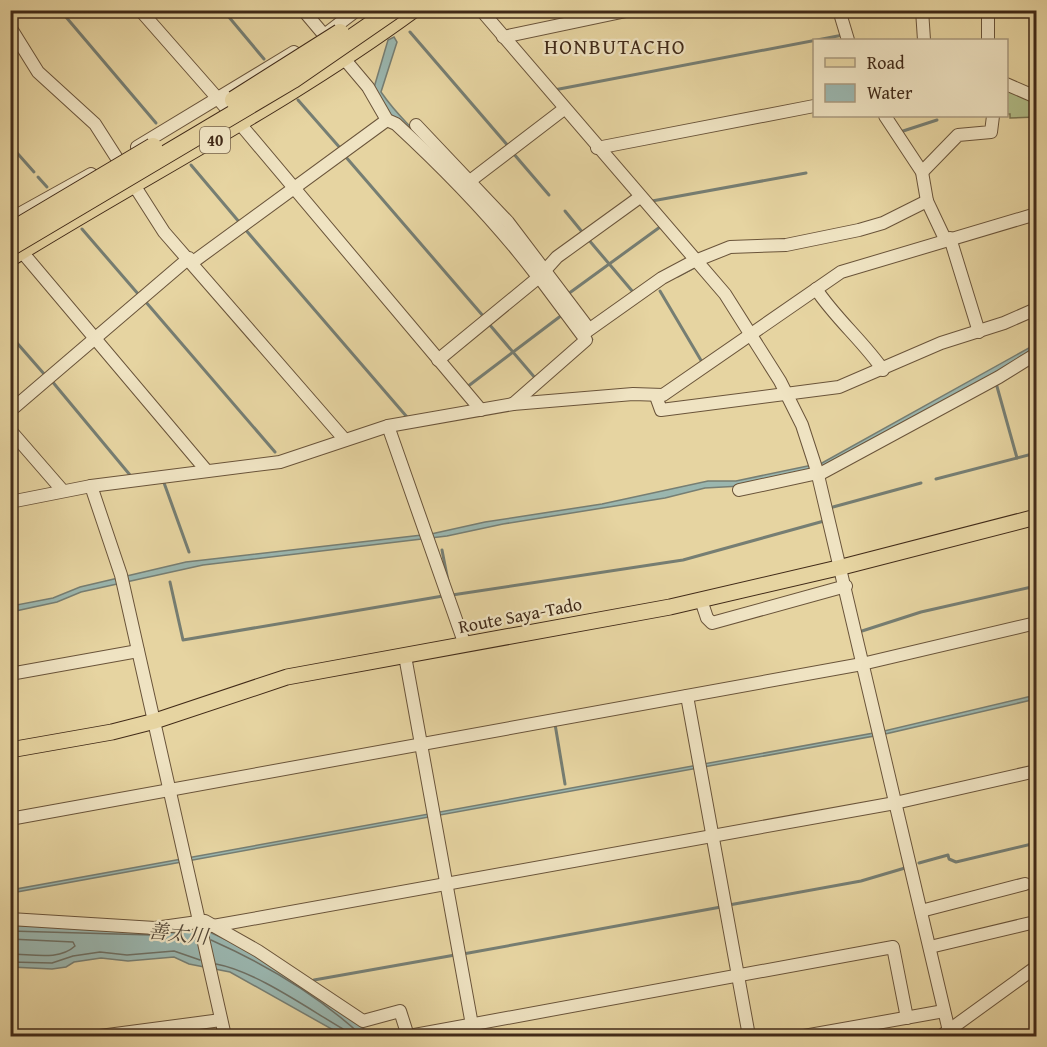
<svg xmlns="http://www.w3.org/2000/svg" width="1047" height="1047" viewBox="0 0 1047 1047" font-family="'Gentium Book Plus','Noto Serif JP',serif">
<rect width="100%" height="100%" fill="#e6d4a1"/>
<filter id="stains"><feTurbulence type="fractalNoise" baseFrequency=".00333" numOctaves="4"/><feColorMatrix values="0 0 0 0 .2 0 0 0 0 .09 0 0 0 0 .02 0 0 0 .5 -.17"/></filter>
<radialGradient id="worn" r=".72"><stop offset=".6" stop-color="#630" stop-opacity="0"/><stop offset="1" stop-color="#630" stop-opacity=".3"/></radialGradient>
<!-- green -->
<polygon fill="#b1bd88" stroke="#797450" stroke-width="1.5" points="1006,87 1036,101 1036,117 1010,118 1010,114 1007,114"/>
<!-- water -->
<g fill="#9ab6af" stroke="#767e73" stroke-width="1.5">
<path d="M 394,37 L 397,42 L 381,92 C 406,128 441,153 470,185 C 514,235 553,288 593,340 L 503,227 L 387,114 L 373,91 L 388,40 Z"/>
<polygon points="1036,344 1036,350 1021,356 1005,368 824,468 741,486 705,488 665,498 503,524 447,536 203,565 81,592 57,602 11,612 11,606 53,598 80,587 186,562 431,534 485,522 602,504 708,481 736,481 822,463"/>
<polygon points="1036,695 1036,699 885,734 884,731"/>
<polygon points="874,733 874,736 11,893 11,890"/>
<polygon points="10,925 177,933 205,930 242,947 343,1011 372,1036 344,1036 230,972 189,964 174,957 128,961 101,958 74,962 66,967 52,969 11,967"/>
</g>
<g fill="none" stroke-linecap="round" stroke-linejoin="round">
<!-- shore -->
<g stroke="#6e7064" stroke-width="1.5">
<polyline points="10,931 152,935"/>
<path d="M 10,939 L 73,942 L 75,946 C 59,961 32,954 10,954"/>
<path d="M 211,940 C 265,964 319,996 362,1036"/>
<polyline points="10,962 52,963 73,956 100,952 127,955 174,951 200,960"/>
<path d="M 216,964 C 255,971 307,1008 343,1029 L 346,1036"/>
</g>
<!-- stream -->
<g stroke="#767e73" stroke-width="3">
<polyline points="60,10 156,123"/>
<polyline points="223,10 264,59"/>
<polyline points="410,32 509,147"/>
<polyline points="554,90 843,35"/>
<polyline points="298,100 341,149"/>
<polyline points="900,132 937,120"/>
<polyline points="10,145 34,172"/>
<polyline points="513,153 549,195"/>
<polyline points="345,156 484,317"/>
<polyline points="191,165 240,223"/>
<polyline points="38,177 47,187"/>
<polyline points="652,201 806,173"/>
<polyline points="565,211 583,233"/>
<polyline points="244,228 407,417"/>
<polyline points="82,229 139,295"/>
<polyline points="588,239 633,292"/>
<polyline points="678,276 695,267"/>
<polyline points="660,291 702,362"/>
<polyline points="568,294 660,227"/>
<polyline points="145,301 275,452"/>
<polyline points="489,324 536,379"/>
<polyline points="10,335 45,375"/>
<polyline points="51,380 130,475"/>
<polyline points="996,383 1017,458"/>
<polyline points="467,387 562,315"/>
<polyline points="10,448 18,447"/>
<polyline points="936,479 1036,453"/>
<polyline points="163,480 189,552"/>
<polyline points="833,507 921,483"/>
<polyline points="442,550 448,581"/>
<polyline points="170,582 183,640 443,596"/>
<polyline points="452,595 683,560 824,521"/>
<polyline points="862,631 921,612 1036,586"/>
<polyline points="555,724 565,784"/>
<polyline points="919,863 948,855 949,859 956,862 1036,843"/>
<polyline points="729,905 861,881 905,868"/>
<polyline points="463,954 721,907"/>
<polyline points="314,980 455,955"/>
</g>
<defs>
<g id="minor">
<polyline points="140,10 241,125 481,410"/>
<path d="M 303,10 L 368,87 L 387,120 L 396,124 C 448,172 495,220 538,277"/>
<polyline points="481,10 725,294 780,381 802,425 817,471 949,1031"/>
<polyline points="839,10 848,40"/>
<polyline points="922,10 924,40"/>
<polyline points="10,27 38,72 95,124 164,232 345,440"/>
<polyline points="327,33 357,10"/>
<polyline points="503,37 631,10"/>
<polyline points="988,40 988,10"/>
<polyline points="1006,84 1036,97"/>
<polyline points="885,116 922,172 927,201 945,239"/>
<polyline points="416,125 508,222 589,329"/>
<polyline points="137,147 294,52"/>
<polyline points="597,148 814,106"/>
<polyline points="922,172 958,135 991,132 993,116"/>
<polyline points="466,184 564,109"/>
<polyline points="10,219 91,174"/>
<polyline points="950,238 979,332"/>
<polyline points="17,246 206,470"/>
<polyline points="695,261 730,247 786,245 859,230 883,223 927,201"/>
<polyline points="193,262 387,120"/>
<path d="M 816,289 C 836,319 863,341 883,370"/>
<polyline points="583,334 662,278 694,261"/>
<polyline points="438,360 539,277 557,257 640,197"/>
<polyline points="657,395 657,399 661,410 839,387 941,343 1004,323 1036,309"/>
<polyline points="513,404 586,340 539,277"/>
<polyline points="10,411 189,258"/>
<polyline points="388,426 465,645"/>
<polyline points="10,430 63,491"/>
<polyline points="818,475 999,377 1036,354"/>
<polyline points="91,486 121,575 225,1036"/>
<polyline points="739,490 818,473"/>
<polyline points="10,502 91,486 280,462 388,426 513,404 633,394 663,395 841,272 1036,214"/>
<polyline points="701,600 707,618 712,623 846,586"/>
<polyline points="405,656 474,1036"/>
<polyline points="10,674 138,651"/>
<polyline points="687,696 749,1036"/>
<polyline points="10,819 862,664 1036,623"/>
<polyline points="921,911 1025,884"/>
<polyline points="10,919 155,928 205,921 258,951 363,1021 400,1011 408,1036"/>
<polyline points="213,926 895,803 1036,771"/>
<polyline points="930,947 1035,922"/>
<polyline points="100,1036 221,1020"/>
<polyline points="409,1036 893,947 907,1018"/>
<polyline points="804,1036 944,1011"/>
<polyline points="941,1036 1036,967"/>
</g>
<g id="major">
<path d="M 10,259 C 145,175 286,104 414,10"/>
<polyline points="10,750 112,732 155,721 287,677 670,607 842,567 1036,517"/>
</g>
</defs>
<!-- minor casing -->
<use href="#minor" stroke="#6a543a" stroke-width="14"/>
<!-- major casing -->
<use href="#major" stroke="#412a18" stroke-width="17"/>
<!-- minor -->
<use href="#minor" stroke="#efe3c2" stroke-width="12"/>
<!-- major -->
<use href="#major" stroke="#e6d4a1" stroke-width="15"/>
<defs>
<g id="highway-bridge">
<polyline points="234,100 340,33"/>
<polyline points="10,232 153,147"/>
<polyline points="10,247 293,79 393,10"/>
</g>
</defs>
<!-- highway-bridge casing -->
<use href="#highway-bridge" stroke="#412a18" stroke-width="20" stroke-linecap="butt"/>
<!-- highway-bridge -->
<use href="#highway-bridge" stroke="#e6d4a1" stroke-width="18"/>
</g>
<g text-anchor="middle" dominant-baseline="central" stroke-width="4.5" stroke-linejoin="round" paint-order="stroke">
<!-- shield labels -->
<rect fill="#efe3c2" stroke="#75624b" stroke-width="1.5" x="200" y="127" width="30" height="26" rx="4.5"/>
<g font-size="16" font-weight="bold" fill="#412a18">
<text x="215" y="140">40</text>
</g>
<!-- street labels -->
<g font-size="18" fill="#412a18" stroke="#efe3c2">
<text transform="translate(520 615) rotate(-11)">Route Saya-Tado</text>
</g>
<!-- water labels -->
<g font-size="20" font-style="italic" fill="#534636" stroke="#efe3c2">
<text transform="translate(178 933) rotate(6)">善太川</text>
</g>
<!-- quarter labels -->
<g font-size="21" letter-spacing="1.5" fill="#412a18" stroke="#efe3c2">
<text x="615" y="46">HONBUTACHO</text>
</g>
</g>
<!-- margin -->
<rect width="1047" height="1047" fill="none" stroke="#e6d4a1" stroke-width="36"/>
<rect x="12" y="12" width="1023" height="1023" fill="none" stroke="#412a18" stroke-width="3"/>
<rect x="18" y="18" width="1011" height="1011" fill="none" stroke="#412a18" stroke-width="1.5"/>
<!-- legend -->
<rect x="813" y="39" width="195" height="78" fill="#efe3c2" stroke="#a9997e" stroke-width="1.5"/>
<rect x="825" y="58" width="30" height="9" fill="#e6d4a1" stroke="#a9997e" stroke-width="1.5"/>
<text x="867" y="69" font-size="18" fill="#412a18">Road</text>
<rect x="825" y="84" width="30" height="18" fill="#9ab6af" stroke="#a9997e" stroke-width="1.5"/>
<text x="867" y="99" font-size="18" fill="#412a18">Water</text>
<rect width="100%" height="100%" filter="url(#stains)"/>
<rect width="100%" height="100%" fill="url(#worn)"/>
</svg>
